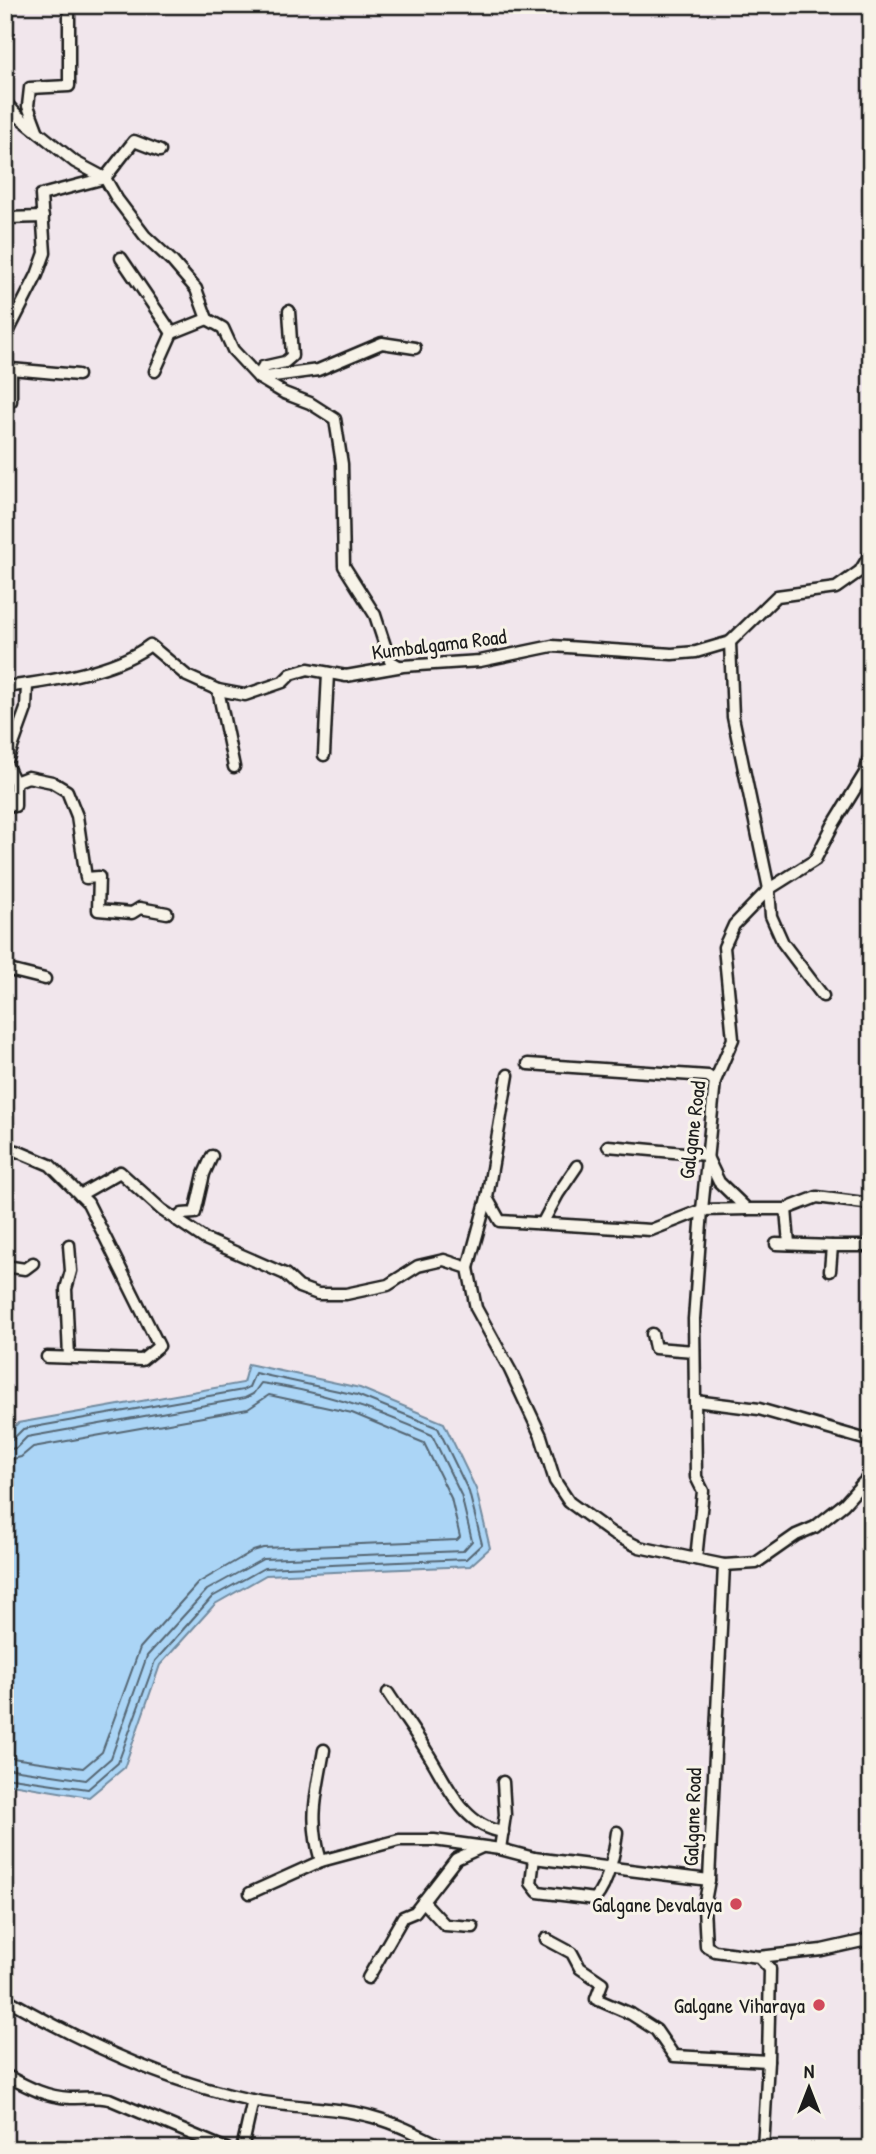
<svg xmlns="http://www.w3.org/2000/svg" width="876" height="2154" viewBox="0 0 876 2154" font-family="'Patrick Hand',sans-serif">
<rect width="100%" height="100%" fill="#f1e6ec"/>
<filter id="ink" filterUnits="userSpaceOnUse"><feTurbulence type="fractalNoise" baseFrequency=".0143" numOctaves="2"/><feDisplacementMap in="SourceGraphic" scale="14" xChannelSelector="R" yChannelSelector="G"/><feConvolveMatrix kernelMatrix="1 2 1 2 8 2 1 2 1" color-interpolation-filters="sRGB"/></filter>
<g filter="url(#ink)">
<!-- water -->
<polygon fill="#abd5f6" stroke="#728b9f" stroke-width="2" points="248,1364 360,1388 444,1423 476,1489 490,1548 470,1566 266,1575 215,1604 160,1665 124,1768 89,1797 5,1783 5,1437 18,1423 243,1383"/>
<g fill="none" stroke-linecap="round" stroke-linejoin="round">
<!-- shore -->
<g stroke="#556673" stroke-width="2">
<polyline points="5,1441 12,1440 23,1429 243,1390 249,1387 255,1373 357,1395 438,1428 469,1492 482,1544 466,1559 264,1568 212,1597 155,1661 118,1763 88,1789 5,1777"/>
<path d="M 5,1450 L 16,1448 L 27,1437 L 245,1398 L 253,1394 L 261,1383 C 321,1391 377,1410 432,1435 L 461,1495 L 472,1541 L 463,1551 L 263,1559 L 207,1590 L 147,1656 L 111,1758 L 86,1780 L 5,1768"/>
<polyline points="5,1461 21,1457 33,1447 248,1409 269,1395 352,1413 424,1443 451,1498 460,1537 457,1540 263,1548 253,1551 198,1583 140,1648 102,1752 83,1768 5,1757"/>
</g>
<defs>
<g id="minor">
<polyline points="5,102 18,116 75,162 105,178 117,199 145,236 172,261 196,289 207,319 223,328 233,350 259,378 284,393 310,403 335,419 342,464 344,566 375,615 390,661 399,666"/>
<polyline points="37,130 28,106 30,88 69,86 69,7"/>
<polyline points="5,218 43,217"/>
<polyline points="121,258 172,333"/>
<polyline points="289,311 292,356 285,362 263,367 259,378 318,370 382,343 415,348"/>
<polyline points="5,338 37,275 45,253 41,195 105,178 134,141 160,151"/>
<polyline points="6,367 11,369 11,401"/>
<polyline points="11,369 78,375"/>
<polyline points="155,371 172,333 207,319"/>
<path d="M 5,687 C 48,682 116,671 150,645 L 187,676 L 218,690 L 245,695 L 283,682 L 291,674 L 308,669 L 346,676 L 403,666 L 480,661 L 552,646 L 672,654 L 696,652 L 730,642 L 777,596 L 836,588 L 860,571 L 871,553"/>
<polyline points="218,690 234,767"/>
<polyline points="324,755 328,673"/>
<polyline points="15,782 28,777 52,782 67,791 77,816 86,878 99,877 98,910 132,913 140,908 167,913"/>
<polyline points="15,806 15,782 6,764 26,709 27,685"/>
<polyline points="5,969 45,979"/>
<polyline points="823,996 783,943 771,916 769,889 815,860 833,825 865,773 871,751"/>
<polyline points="528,1064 708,1076 715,1081"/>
<polyline points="508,1075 487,1198 500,1221 651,1230 702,1210 747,1209"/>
<polyline points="608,1146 706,1155 719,1182 747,1209 786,1209 817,1197 864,1203 871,1200"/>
<polyline points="5,1149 17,1151 50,1165 88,1203 159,1346 142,1360 47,1357"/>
<polyline points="80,1195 120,1172 162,1210 205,1239 285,1274 299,1287 318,1294 346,1294 388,1285 418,1266 444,1260 468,1268 476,1308 510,1370 541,1436 555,1481 569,1502 613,1534 639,1547 696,1559 703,1491 696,1477 694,1319 702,1210 715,1081 733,1039 724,947 734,925 769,889 733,717 730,642"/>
<polyline points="786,1209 789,1244"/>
<polyline points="176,1220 182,1214 195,1213 204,1174 212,1156"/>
<polyline points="543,1222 558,1194 577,1166"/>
<polyline points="776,1244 832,1246"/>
<polyline points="5,1266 25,1269 33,1263"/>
<polyline points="468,1268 487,1198"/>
<polyline points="830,1271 832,1246 871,1246"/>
<polyline points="652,1334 655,1348 694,1351"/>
<polyline points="69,1357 66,1289 71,1271 69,1245"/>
<polyline points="695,1401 759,1409 871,1441"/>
<polyline points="690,1558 724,1565 756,1563 796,1535 815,1527 844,1504 871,1474"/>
<polyline points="724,1565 709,1880 704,1907 706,1946 715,1951 759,1957 770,1969 768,2061 763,2149"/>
<path d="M 388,1693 C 401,1713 415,1732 427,1752 C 447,1783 462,1826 503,1832"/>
<polyline points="500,1849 505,1815 503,1782"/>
<path d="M 534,1858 L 531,1883 L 538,1892 L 595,1899 C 608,1884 615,1852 617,1832"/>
<path d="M 321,1861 C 308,1818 317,1792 324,1750"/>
<polyline points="250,1893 321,1861 399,1840 434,1840 500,1849 534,1858 709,1880"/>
<polyline points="423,1901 445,1925 473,1927"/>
<polyline points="546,1939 572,1953 580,1968 602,1983 596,1999 631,2014 656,2030 674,2056 768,2061"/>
<polyline points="759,1957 822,1950 871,1939"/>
<polyline points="368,1978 403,1917 415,1912 456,1859 480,1848"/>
<path d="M 5,1998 C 81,2042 165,2082 251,2100 C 291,2108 334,2106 373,2117 C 399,2124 423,2137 447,2149"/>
<path d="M 5,2075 C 26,2086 45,2097 70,2098 C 84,2098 95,2096 109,2099 L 227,2149"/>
<polyline points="871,2130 871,2133"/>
<polyline points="242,2149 253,2100"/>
</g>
</defs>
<!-- minor casing -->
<use href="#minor" stroke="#1c1c1c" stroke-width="15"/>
<!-- minor -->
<use href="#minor" stroke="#f7f3e8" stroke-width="10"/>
</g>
</g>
<!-- markers -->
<g fill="#d1495b" stroke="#f7f3e8" stroke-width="2.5">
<circle cx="736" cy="1904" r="7"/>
<circle cx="819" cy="2005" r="7"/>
</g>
<g text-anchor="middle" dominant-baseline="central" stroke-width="6" stroke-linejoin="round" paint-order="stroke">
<!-- street labels -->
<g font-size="21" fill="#1c1c1c" stroke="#f7f3e8">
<text transform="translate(439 644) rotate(-7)">Kumbalgama Road</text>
<text transform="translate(692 1130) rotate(-83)">Galgane Road</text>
<text transform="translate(692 1817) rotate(-88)">Galgane Road</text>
</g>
<!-- poi labels -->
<g font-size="21" fill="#1c1c1c" stroke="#f7f3e8" text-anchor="end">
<text x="722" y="1904">Galgane Devalaya</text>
<text x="805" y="2005">Galgane Viharaya</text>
</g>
</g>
<!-- margin -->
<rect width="876" height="2154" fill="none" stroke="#f7f3e8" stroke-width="28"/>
<rect x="14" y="14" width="848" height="2126" fill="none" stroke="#1c1c1c" stroke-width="2.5" filter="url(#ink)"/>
<!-- north arrow -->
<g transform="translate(809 2088)" stroke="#f7f3e8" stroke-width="5" paint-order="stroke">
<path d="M0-5L12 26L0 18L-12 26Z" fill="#1c1c1c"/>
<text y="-10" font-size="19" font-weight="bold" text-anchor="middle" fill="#1c1c1c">N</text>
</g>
</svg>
